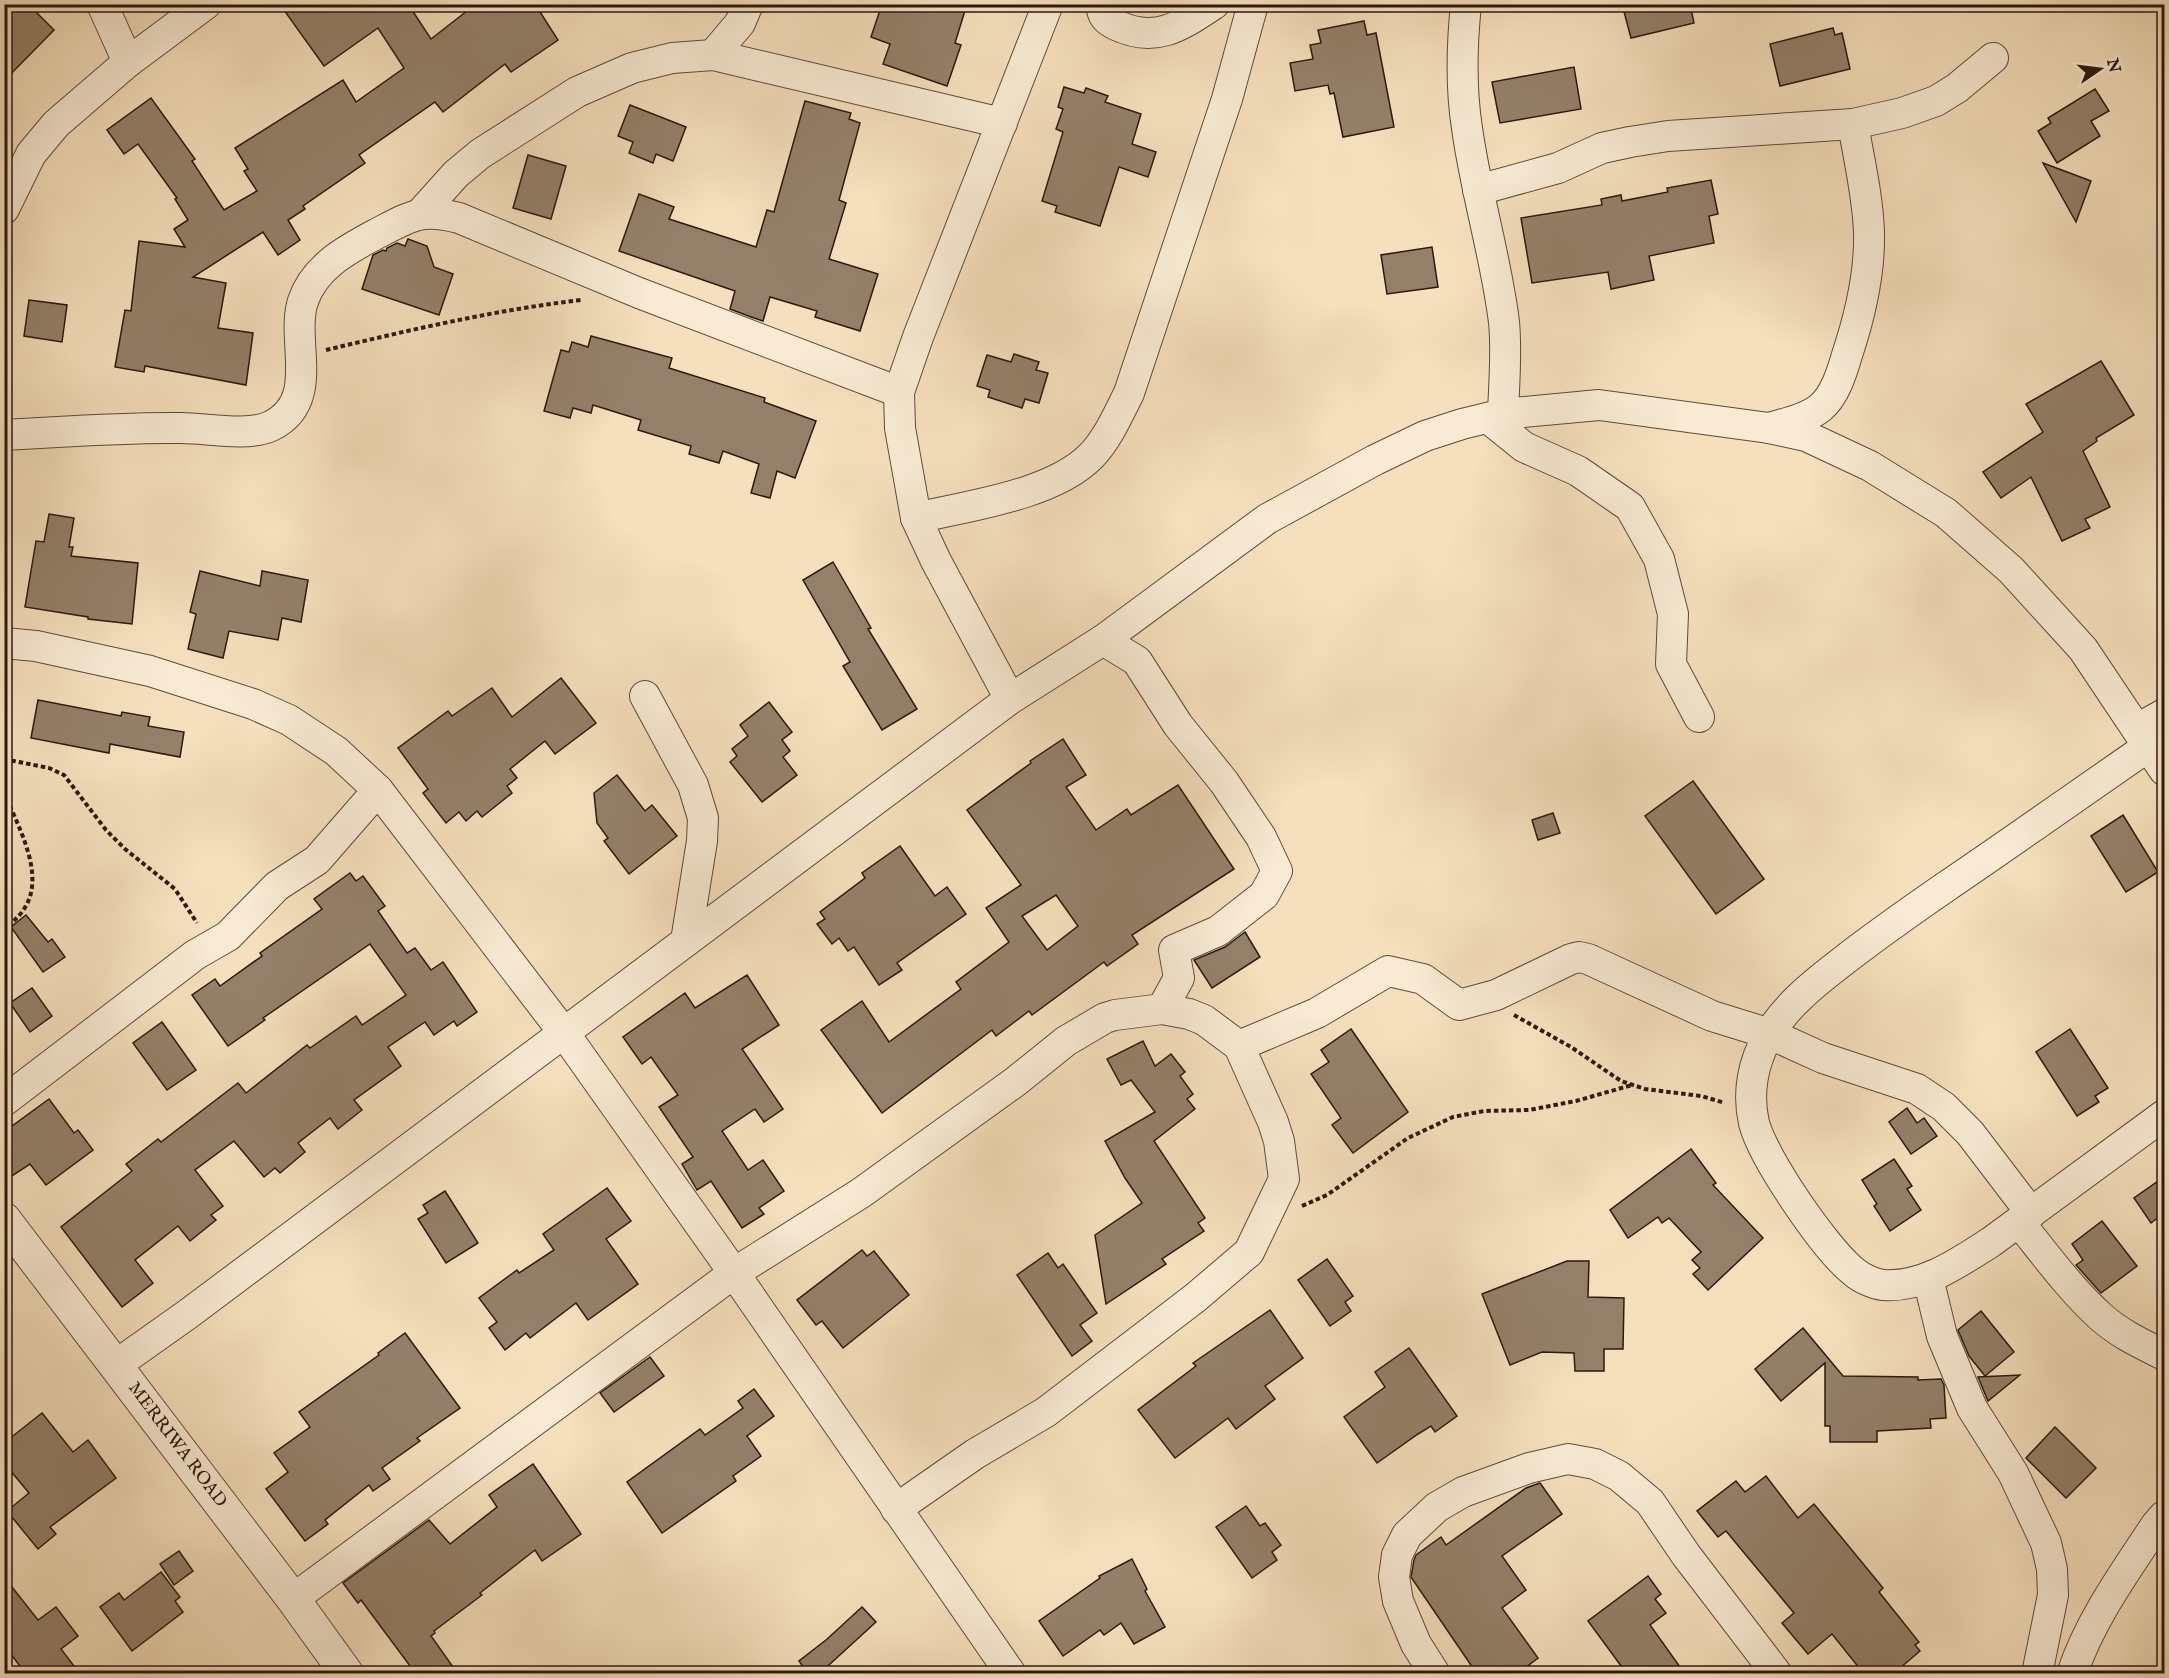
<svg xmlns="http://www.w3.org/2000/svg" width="2169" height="1678" viewBox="0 0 2169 1678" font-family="'IM FELL English',serif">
<rect width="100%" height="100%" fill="#f5dfbc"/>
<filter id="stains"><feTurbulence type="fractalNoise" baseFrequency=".00333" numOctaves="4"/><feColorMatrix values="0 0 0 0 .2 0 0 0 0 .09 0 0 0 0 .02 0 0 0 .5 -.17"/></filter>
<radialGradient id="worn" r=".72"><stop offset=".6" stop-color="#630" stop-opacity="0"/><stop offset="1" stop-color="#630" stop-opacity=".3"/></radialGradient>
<!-- building -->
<g fill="#948069" stroke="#2b1910" stroke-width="1.5" fill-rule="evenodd">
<polygon points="12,4 28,4 54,30 4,81 4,12"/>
<polygon points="297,4 408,4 431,39 476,4 535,4 558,40 511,72 505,64 443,112 435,102 359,155 365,163 303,206 305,209 288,220 300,240 278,255 263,232 193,277 226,283 218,328 253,333 246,385 145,366 144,372 115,367 125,310 131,311 139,241 185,247 174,229 188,220 175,199 177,198 138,144 124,154 107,130 151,98 195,159 192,161 224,210 257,191 244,171 248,169 235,148 343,80 356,102 404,68 378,28 324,66 286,13"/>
<polygon points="882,4 967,4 955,43 961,45 947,86 883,64 890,44 871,37"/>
<polygon points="1622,4 1690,4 1694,23 1631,38"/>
<polygon points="1364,21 1367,35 1376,33 1394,127 1343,137 1334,93 1330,94 1328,85 1295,91 1290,63 1313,59 1310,45 1321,43 1318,30"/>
<polygon points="1833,28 1835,35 1842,33 1850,69 1780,86 1770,44"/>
<polygon points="1574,67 1581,109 1500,123 1492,82"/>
<polygon points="1064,87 1084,93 1086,88 1108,96 1105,102 1141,114 1132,144 1156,152 1148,177 1119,167 1100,226 1055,212 1057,206 1042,201 1063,132 1056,129 1063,109 1058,107"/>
<polygon points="2095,89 2109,111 2091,121 2100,136 2057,163 2038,131 2051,123 2048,118"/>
<polygon points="805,101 851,113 849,119 860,123 839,200 846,203 829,259 878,274 860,331 815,317 817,311 770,297 763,321 751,317 730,309 735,291 619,251 639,194 674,207 669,219 756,247 767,210 774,212"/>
<polygon points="630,105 686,127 673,161 656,154 653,163 629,153 633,142 618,136"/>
<polygon points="528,155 566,166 551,219 513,208"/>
<polygon points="2043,163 2091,181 2076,222"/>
<polygon points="1711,180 1718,214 1709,216 1714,243 1649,256 1654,280 1611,289 1608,272 1532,283 1521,218 1602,205 1601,199 1621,195 1622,201 1668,192 1667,188"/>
<polygon points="408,239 427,246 434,267 453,274 439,315 362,289 373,255 383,250 386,251 387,248 397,243 405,246"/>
<polygon points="1432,247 1438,287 1387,294 1381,255"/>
<polygon points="29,300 67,305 62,342 24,336"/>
<polygon points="591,336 672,358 669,368 765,398 764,402 816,421 795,478 777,471 770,498 751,493 759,464 723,451 719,463 689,454 691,446 638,430 641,420 593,405 591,413 573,408 570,418 544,411 561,350 569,352 572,342 588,347"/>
<polygon points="1014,354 1039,362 1036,370 1048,373 1039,403 1025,399 1022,408 988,397 990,390 977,386 987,355 1011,362"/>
<polygon points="2101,361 2134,415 2096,438 2097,441 2083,451 2110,507 2085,519 2090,528 2062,541 2031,477 2001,498 1983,472 2043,432 2026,404"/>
<polygon points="49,514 74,518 69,547 73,547 71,556 138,563 132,624 88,619 88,617 25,607 36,541 44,542"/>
<polygon points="833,562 871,628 868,629 917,709 882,730 843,666 850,662 803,580"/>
<polygon points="200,571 260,586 262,571 308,580 301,622 282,618 278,640 229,631 223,658 188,649 196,614 190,612"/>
<polygon points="561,678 596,723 555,754 545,741 510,769 517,778 507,786 512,793 482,817 477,811 466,821 459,812 446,823 423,793 428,789 398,748 448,711 452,716 492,688 512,717"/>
<polygon points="38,700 121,716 122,712 150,717 148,726 184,732 180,757 110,744 109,753 31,738"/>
<polygon points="769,702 792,732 782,740 790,751 783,757 797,775 762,802 730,762 737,756 732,749 748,736 740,725"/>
<path d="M 1063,739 L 1086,775 L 1066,787 L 1096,830 L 1127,809 L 1131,815 L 1178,785 L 1234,869 L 1132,935 L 1138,944 L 1107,966 L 1104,962 L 1032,1015 L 1029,1011 L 996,1036 L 992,1030 L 882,1113 L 821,1030 L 862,1001 L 889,1042 L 961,989 L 956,982 L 1009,942 L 986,908 L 1021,885 L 967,810 L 1031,763 L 1030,761 ZM 1056,895 L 1078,926 L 1047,950 L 1022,916 Z"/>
<polygon points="617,775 645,811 652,805 677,836 629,874 604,841 608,838 597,823 594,793"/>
<polygon points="1693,781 1764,879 1716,914 1645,816"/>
<polygon points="1553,813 1560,833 1538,840 1532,820"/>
<polygon points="2123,815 2158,872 2126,892 2091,836"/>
<polygon points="900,846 935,896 947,887 966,914 897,963 902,970 879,985 854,947 848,951 839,938 832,944 817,924 825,919 820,912 865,878 862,873"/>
<polygon points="350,873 356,881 363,876 385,906 378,911 407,953 415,948 431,970 443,962 477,1012 457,1026 454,1021 434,1035 425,1022 388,1047 401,1066 354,1100 362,1110 338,1129 330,1118 298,1143 305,1152 280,1173 275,1168 264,1177 234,1141 195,1170 223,1206 211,1215 216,1220 190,1241 178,1226 135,1260 153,1283 122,1307 61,1227 132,1171 126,1164 158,1139 161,1142 238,1083 246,1093 307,1045 310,1048 356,1016 362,1025 406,995 370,944 263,1018 265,1020 228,1046 192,995 215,979 220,986 262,956 260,953 322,909 314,899"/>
<polygon points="26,915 48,942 52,939 65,957 43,972 11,927"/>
<polygon points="1245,932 1260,957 1212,988 1194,960 1225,947"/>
<polygon points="747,975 779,1025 742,1049 783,1109 764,1122 755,1109 722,1131 748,1170 763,1160 784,1191 759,1208 764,1214 742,1228 711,1181 697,1190 682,1164 693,1157 659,1107 678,1095 651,1057 642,1064 623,1037 685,993 695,1008"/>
<polygon points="32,988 52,1016 30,1032 10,1003"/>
<polygon points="162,1022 196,1070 167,1090 133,1043"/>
<polygon points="1351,1029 1408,1112 1353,1153 1332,1125 1341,1118 1311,1074 1329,1062 1321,1050"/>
<polygon points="2070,1029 2108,1088 2095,1096 2099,1102 2077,1116 2036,1052"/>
<polygon points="1143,1041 1155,1066 1171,1054 1185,1072 1180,1076 1193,1094 1187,1099 1195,1109 1154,1141 1205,1218 1198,1223 1204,1231 1162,1259 1166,1264 1106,1304 1095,1235 1142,1203 1125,1178 1105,1141 1155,1112 1131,1080 1121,1085 1107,1059"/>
<polygon points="49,1099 74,1133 78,1130 93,1150 46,1185 30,1164 4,1181 4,1132"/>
<polygon points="1907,1108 1917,1123 1924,1118 1937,1136 1911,1154 1889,1122"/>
<polygon points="1691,1149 1716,1183 1713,1185 1763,1238 1708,1290 1693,1274 1700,1268 1692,1260 1701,1252 1669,1218 1662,1223 1658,1217 1628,1238 1610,1210"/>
<polygon points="1894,1159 1912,1186 1907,1189 1921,1210 1890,1231 1874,1206 1877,1204 1862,1180"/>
<polygon points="2164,1177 2164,1213 2151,1223 2134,1198"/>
<polygon points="607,1188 631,1221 606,1239 638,1284 588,1320 576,1303 530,1338 526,1333 505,1350 489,1328 497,1322 479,1298 517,1270 519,1273 554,1250 543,1234"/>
<polygon points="445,1191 478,1243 446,1263 418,1219 428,1213 423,1205"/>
<polygon points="2102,1221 2137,1266 2101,1293 2076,1265 2083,1260 2072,1244"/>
<polygon points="862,1250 867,1256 874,1251 909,1295 843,1348 822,1321 816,1325 797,1300"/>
<polygon points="1048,1253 1058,1268 1063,1264 1097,1313 1080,1325 1092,1341 1072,1356 1017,1275"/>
<polygon points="1327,1259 1353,1296 1345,1302 1351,1311 1330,1326 1298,1280"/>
<polygon points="1567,1261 1589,1261 1588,1297 1624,1298 1623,1349 1604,1349 1604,1371 1575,1371 1574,1353 1542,1352 1510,1365 1482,1294"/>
<polygon points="1270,1310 1303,1358 1265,1386 1275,1399 1236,1429 1228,1418 1175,1458 1138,1410 1196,1366 1193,1363"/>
<polygon points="1981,1311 2014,1352 1985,1376 1969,1356 1958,1330"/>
<polygon points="1803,1328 1843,1376 1918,1377 1918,1380 1941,1379 1944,1385 1946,1418 1930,1419 1931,1428 1877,1431 1877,1442 1830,1442 1830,1426 1825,1426 1825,1363 1781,1401 1755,1369"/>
<polygon points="405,1333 460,1408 417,1438 420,1441 382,1468 390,1479 373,1491 369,1485 325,1520 328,1524 305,1541 266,1489 288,1472 274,1453 310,1427 299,1412 379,1355 378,1353"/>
<polygon points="1409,1348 1457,1416 1435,1432 1431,1426 1418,1434 1377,1463 1344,1417 1385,1387 1375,1372"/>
<polygon points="650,1357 664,1376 614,1412 600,1393"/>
<polygon points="2020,1375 1988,1401 1978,1377"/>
<polygon points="754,1389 774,1416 747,1436 761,1456 733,1476 736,1481 662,1533 627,1482 700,1429 705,1435 743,1408 738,1401"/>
<polygon points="42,1413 73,1452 88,1440 116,1478 50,1527 56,1534 38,1549 7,1511 29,1493 4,1463 4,1443"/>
<polygon points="2055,1427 2096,1468 2066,1498 2026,1458"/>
<polygon points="533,1464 581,1534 542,1561 535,1550 480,1593 482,1595 434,1631 435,1633 431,1636 458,1674 416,1674 361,1600 358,1603 343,1583 429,1520 450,1544 497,1507 489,1495"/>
<polygon points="1766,1476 1798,1518 1814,1504 1883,1588 1879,1592 1919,1642 1915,1645 1920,1651 1893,1674 1864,1674 1832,1634 1808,1654 1782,1623 1794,1613 1726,1531 1718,1537 1697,1511 1736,1481 1745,1492"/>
<polygon points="1540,1483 1562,1514 1502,1556 1526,1590 1502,1608 1538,1658 1517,1674 1477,1674 1411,1577 1414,1560 1416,1555 1441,1537 1446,1545 1526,1488"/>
<polygon points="1246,1506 1260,1526 1265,1523 1281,1545 1272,1552 1277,1560 1252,1578 1216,1527"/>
<polygon points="179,1551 193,1571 174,1585 160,1564"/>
<polygon points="1132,1559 1147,1589 1145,1591 1165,1627 1134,1644 1121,1623 1104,1635 1100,1630 1063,1656 1039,1621 1100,1578 1099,1576"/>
<polygon points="161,1572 180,1597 175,1601 183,1612 132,1651 100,1607 119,1593 124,1600"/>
<polygon points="1648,1576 1661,1594 1655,1599 1666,1613 1650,1625 1685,1674 1627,1674 1588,1621"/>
<polygon points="4,1577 38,1620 56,1607 78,1636 61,1649 80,1674 26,1674 4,1645"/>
<polygon points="862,1607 876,1622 819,1674 808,1674 799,1661 826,1640"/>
</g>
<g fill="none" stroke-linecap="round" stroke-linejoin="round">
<defs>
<g id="minor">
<polyline points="102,4 128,62"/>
<path d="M 1101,4 C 1102,16 1106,20 1116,25 C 1156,44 1181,26 1214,4"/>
<path d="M 1466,4 C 1462,43 1461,90 1467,128 C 1476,194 1496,257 1504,322 C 1507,353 1504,384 1503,414"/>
<polyline points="713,55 740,23 748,4"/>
<polyline points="1478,190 1558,168 1602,148 1630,142 1668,136 1853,124 1902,113 1936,101 1957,88 1993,58"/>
<polyline points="4,209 31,154 56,124 128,62 206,4"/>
<polyline points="421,213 456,174 480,154 577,92 632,68 672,58 713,55 1002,123"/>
<polyline points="1488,418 1524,447 1578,471 1630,507 1659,559 1673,614 1671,664 1699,717"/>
<path d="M 1769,428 C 1786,423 1806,419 1820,408 C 1835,396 1842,372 1847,355 C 1860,316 1870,275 1869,233 C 1868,197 1859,160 1853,124"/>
<path d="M 4,435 C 63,432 122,427 181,428 C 207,428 247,437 271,426 C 322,401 290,341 303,301 C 315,266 348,249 378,233 C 411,216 421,208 459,218 L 639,293 L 899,392"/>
<path d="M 916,518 C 967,506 1053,495 1091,456 C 1107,440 1119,413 1129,393 L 1227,99 L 1253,4"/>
<polyline points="1103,640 1137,661 1178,725 1224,782 1261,837 1277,871 1264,895 1218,931 1174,950 1179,978 1162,1009"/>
<polyline points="4,643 36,646 150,671 253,704 289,720 336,751 378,790 564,1033 734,1273 1011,1674"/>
<polyline points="645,696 693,785 703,818 702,841 686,941"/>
<polyline points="1010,699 936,561 916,518 900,428 899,392 918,337 1048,4"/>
<polyline points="2137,729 2164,714"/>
<path d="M 2149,746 C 2081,793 2013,841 1944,888 C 1908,913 1872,938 1838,965 C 1812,985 1785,1007 1768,1036 C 1753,1062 1747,1093 1754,1123 C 1763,1158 1825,1249 1854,1272 C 1861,1278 1874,1284 1883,1285 C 1923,1288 1958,1263 1991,1242 L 2164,1115"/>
<polyline points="4,1101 195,955 228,936 277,886 317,860 378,790"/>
<path d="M 2019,1222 C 2045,1254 2070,1289 2101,1317 C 2120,1334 2142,1344 2164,1355"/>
<polyline points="1928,1278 1942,1336 1972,1408 2013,1473 2046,1543 2052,1569 2053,1595 2037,1674"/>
<polyline points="116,1365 188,1314 1010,699 1103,640 1267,519 1375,460 1425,436 1462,424 1503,414 1599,405 1769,428 1806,436 1870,466 1946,513 2011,570 2083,649 2164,770"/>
<polyline points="896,1509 975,1454 1046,1412 1195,1298 1249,1252 1284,1179 1279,1141 1273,1122 1239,1046"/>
<polyline points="293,1599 734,1273 861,1193 1015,1082 1066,1041 1105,1018 1115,1015 1162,1009 1189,1014 1204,1020 1239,1046 1317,1013 1388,971 1423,979 1459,1005 1496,995 1571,959 1579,957 1588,959 1712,1016 1770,1034 1823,1058 1917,1089 1944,1107 1970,1133 2031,1213"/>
<polyline points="1435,1674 1416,1644 1398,1601 1394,1577 1397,1555 1407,1535 1437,1507 1463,1492 1529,1468 1568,1459 1595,1464 1619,1476 1650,1502 1686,1555 1777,1674"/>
<path d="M 2072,1674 C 2090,1620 2125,1572 2156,1525 L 2164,1516"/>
</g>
<polyline id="tertiary" points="4,1219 293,1599 347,1674"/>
</defs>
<!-- minor casing -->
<use href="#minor" stroke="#5e4a3b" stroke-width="32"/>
<!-- tertiary casing -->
<use href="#tertiary" stroke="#5e4a3b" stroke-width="35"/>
<!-- path -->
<g stroke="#2b1910" stroke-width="4" stroke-dasharray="4.5 3" stroke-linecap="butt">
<path d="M 326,350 C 410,330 495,310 581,300"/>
<polyline points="4,759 49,768 64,775 106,830 125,849 175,889 197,923"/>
<path d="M 4,792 C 17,825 47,875 24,909 C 19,917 11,923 4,930"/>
<polyline points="1514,1015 1571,1047 1621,1081 1645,1089 1701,1096 1725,1103"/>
<polyline points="1302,1206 1327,1195 1408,1138 1453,1117 1484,1111 1529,1110 1576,1101 1632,1085"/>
</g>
<!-- minor -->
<use href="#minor" stroke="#f8ead3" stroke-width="30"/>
<!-- tertiary -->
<use href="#tertiary" stroke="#f8ead3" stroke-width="33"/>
</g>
<g text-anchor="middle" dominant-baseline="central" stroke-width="4.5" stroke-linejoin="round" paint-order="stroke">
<!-- street labels -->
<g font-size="18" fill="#2b1910" stroke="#f8ead3">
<text transform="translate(177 1445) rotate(53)">MERRIWA ROAD</text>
</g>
</g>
<!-- margin -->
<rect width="2169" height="1678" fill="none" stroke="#f5dfbc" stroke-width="24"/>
<rect x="6" y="6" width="2157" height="1666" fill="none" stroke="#2b1910" stroke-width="3"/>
<rect x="12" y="12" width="2145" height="1654" fill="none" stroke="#2b1910" stroke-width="1.5"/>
<!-- north arrow -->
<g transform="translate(2100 69) rotate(76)" stroke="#f8ead3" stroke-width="4.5" paint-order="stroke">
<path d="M0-4.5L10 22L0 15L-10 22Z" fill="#2b1910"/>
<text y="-9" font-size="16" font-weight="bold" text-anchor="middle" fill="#2b1910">N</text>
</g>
<rect width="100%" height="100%" filter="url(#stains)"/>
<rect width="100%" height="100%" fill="url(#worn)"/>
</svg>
